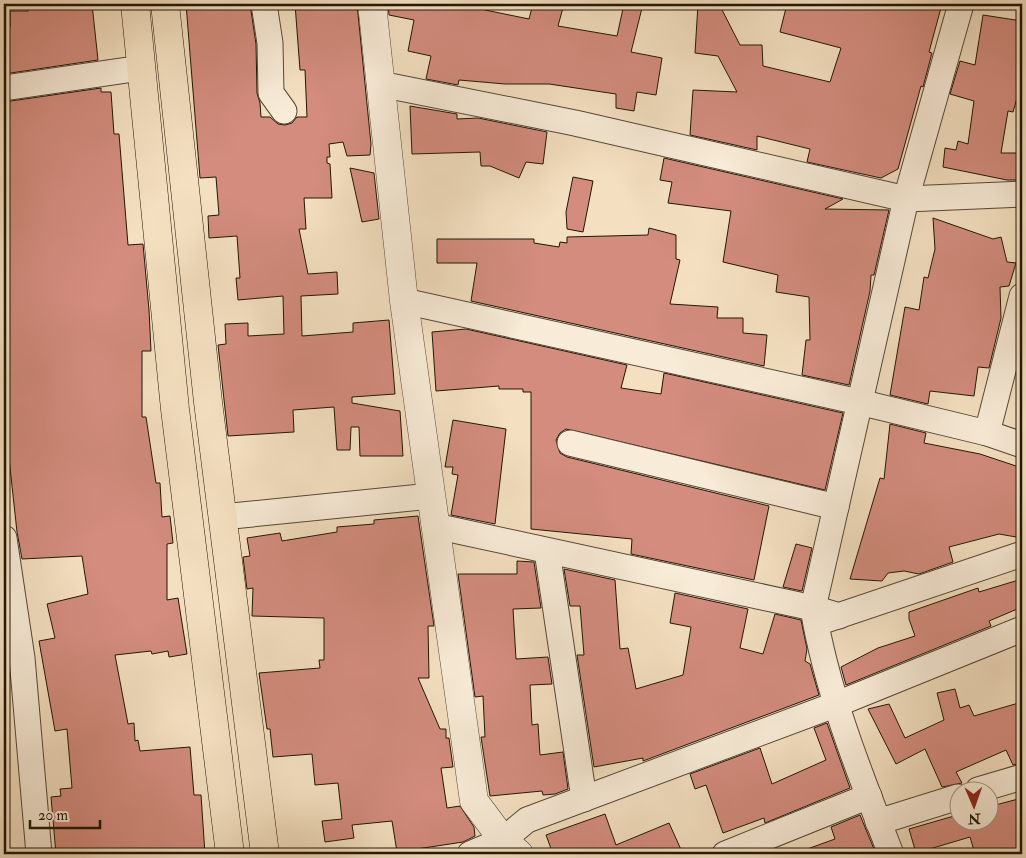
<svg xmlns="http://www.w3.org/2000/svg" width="1026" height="858" viewBox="0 0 1026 858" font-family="'IM FELL Double Pica',serif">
<rect width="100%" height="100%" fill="#f4e0c1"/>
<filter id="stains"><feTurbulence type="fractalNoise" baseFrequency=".004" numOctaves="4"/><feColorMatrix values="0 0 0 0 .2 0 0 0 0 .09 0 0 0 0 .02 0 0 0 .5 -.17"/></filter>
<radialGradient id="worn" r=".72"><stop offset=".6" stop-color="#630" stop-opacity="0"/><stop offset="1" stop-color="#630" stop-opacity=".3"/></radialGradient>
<!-- building -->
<g fill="#d38c7e" stroke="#211606">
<polygon points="28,4 92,4 98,60 4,74 4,28 10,27 10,11 28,11"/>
<polygon points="186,4 250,4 256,44 257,93 260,103 261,117 270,117 278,124 285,125 292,123 297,117 307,117 305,70 300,70 295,4 357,4 371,144 370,155 347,156 343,142 329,144 330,157 327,157 327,163 330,164 332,198 304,198 306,229 299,229 308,274 337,272 338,294 301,296 302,336 353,332 353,323 389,320 395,394 352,397 352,403 400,411 403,456 360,456 359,427 351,427 350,450 337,450 334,407 293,410 294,432 228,436 218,345 226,344 225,324 248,323 248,336 284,334 283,296 238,300 236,278 240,278 237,236 209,238 208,216 219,215 216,177 200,178"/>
<polygon points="388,4 468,4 485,7 485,10 529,19 533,4 564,4 558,26 617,36 624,4 643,4 631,52 662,58 656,95 637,92 634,111 616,108 616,94 549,84 505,84 459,80 458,85 426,79 431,56 408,51 414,20 389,15"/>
<polygon points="698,4 719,4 740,45 762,45 763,66 830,82 841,48 780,32 787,4 942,4 929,52 932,53 923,87 921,86 898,169 881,178 807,162 810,149 757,136 757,150 690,135 693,90 737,92 718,56 695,53"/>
<polygon points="983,15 1022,21 1022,42 1018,68 1022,69 1022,81 1013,112 1008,111 1001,153 1022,153 1022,180 1007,180 943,167 945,148 956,150 958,141 968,144 974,101 950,94 960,61 975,65"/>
<polygon points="101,88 101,92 111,92 114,134 119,134 128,245 143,244 149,310 151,351 142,351 142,417 146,417 156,483 160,483 162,517 170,516 173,543 167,544 167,600 178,598 187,654 169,657 168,651 152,654 151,651 115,655 128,724 134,723 135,741 138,740 140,751 190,747 194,795 201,795 205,854 56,854 51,797 61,796 60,789 72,788 67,729 55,731 39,641 55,638 47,604 88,594 82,556 22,559 17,532 4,412 4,102"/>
<polygon points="410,106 457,114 457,119 478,118 547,132 543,164 526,162 519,178 490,166 481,166 480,152 412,154"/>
<polygon points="664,158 843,199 825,209 889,210 874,275 871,275 870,291 849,385 802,375 806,340 810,340 809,297 776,292 778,275 723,262 731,211 668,203 672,182 660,180"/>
<polygon points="350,168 374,173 379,219 362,222"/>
<polygon points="573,177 593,181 583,232 567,229 566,212"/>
<polygon points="933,218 993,239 1001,237 1007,262 1016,263 1009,286 1000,287 1001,318 989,368 978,367 974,396 930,391 928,404 890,395 905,307 919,310 924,277 928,278 935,249"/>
<polygon points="649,228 676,235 676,259 680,260 670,304 718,307 717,318 743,318 743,333 767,335 764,366 471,301 477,263 437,263 437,239 534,239 534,243 559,247 560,242 567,243 567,237 648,235"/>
<polygon points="466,329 627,365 621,388 661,394 664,373 843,413 825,490 566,429 560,433 556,440 560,453 567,457 769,506 754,580 631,554 632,539 531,529 531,392 523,392 523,389 499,389 499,386 436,391 432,332"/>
<polygon points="453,420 506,429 495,524 451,515 458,475 452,474 453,467 445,467"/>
<polygon points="890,424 926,433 924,443 980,454 1022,468 1022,538 999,534 949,547 953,562 919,574 904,571 888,573 882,581 850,579 880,478 884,479"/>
<polygon points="418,516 434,626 428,626 429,678 418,678 440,729 446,729 446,738 449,738 453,767 441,768 447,808 460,806 474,827 475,836 463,842 397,852 392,821 352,825 354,838 325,842 322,821 342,819 338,783 315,785 312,754 273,757 270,729 267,729 259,673 320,668 319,660 324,660 324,618 252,616 253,588 247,589 243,557 250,556 247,538 280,533 282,541 337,532 337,527 374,524 374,520"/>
<polygon points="796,544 812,548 802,591 783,587"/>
<polygon points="517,561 534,562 541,608 513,609 516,659 548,657 552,684 530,685 532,725 538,724 540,755 563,752 568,789 555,794 543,795 542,791 490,796 481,737 485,737 483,696 475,697 458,574 517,574"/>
<polygon points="564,569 615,580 620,649 628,648 636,689 683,675 691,627 670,623 675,593 748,609 740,648 763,654 775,614 801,620 807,649 805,661 810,664 819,695 643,761 643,758 594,767 577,655 584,655 580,606 570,606"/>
<polygon points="1022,579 1022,607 989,621 991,626 846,685 841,667 878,648 915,636 909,619 909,612 978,588 979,592"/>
<polygon points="955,689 960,708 969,705 974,716 1022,702 1022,763 1013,765 1006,750 956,772 962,783 942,787 925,749 896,764 868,709 889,704 905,738 944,720 937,693"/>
<polygon points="827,723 850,788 765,823 764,818 723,833 706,785 695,789 690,774 760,748 772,784 826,760 814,728"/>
<polygon points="1022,798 1022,834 1017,836 1021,851 1010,854 975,854 970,837 916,853 909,829 954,816 953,814 958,812 958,820 988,820 988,807"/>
<polygon points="605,814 616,845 669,823 683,854 553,854 546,835"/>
<polygon points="860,815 876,854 800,854 799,852 835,839 831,827"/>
</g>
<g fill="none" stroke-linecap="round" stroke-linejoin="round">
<defs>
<g id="minor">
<polyline points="264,4 270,43 271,93 284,111"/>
<polyline points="380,84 575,123 906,199 1022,194"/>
<polyline points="4,88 141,68"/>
<polyline points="404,301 859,402 987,433 1022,445"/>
<polyline points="987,433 1022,296"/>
<polyline points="570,443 836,507"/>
<polyline points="222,517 431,496"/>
<polyline points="435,526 813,608 839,616"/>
<polyline points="4,538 22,658 39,854"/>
<polyline points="547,551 584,799"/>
<polyline points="823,621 1022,554"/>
<polyline points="978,790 1022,777"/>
<polyline points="878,822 958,797"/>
<polyline points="470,854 503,840 527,820 837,704 1022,629"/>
<polyline points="725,854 869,796"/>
<path d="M 891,854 C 860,774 827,693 813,608 L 906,199 L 961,4"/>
</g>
<polyline id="tertiary" points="372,4 404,301 474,801 503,840 519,854"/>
<g id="primary">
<polyline points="135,4 175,409 230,854"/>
<polyline points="165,4 208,402 265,854"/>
</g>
</defs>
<!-- minor casing -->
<use href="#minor" stroke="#564835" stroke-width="27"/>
<!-- tertiary casing -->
<use href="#tertiary" stroke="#564835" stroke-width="29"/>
<!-- primary casing -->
<use href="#primary" stroke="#211606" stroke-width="29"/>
<!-- minor -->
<use href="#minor" stroke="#f8ebd7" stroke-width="25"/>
<!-- tertiary -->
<use href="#tertiary" stroke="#f8ebd7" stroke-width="28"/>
<!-- primary -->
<use href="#primary" stroke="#f4e0c1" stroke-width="28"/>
</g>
<!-- margin -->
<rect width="1026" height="858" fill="none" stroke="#f4e0c1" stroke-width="20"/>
<rect x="5" y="5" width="1016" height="848" fill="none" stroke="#211606" stroke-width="2.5"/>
<rect x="10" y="10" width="1006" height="838" fill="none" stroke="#211606"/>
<!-- north arrow -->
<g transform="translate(974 806) rotate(178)"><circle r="24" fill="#f8ebd7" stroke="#a29683"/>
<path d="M0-4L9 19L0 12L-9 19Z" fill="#8f2418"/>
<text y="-8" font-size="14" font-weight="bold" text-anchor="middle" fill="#211606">N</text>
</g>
<!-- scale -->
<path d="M30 820v8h70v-8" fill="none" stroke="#211606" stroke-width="2.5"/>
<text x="38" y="820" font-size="15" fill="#211606" stroke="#f8ebd7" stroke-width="4" paint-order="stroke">20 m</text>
<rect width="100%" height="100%" filter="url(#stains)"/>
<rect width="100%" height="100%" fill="url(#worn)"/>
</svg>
